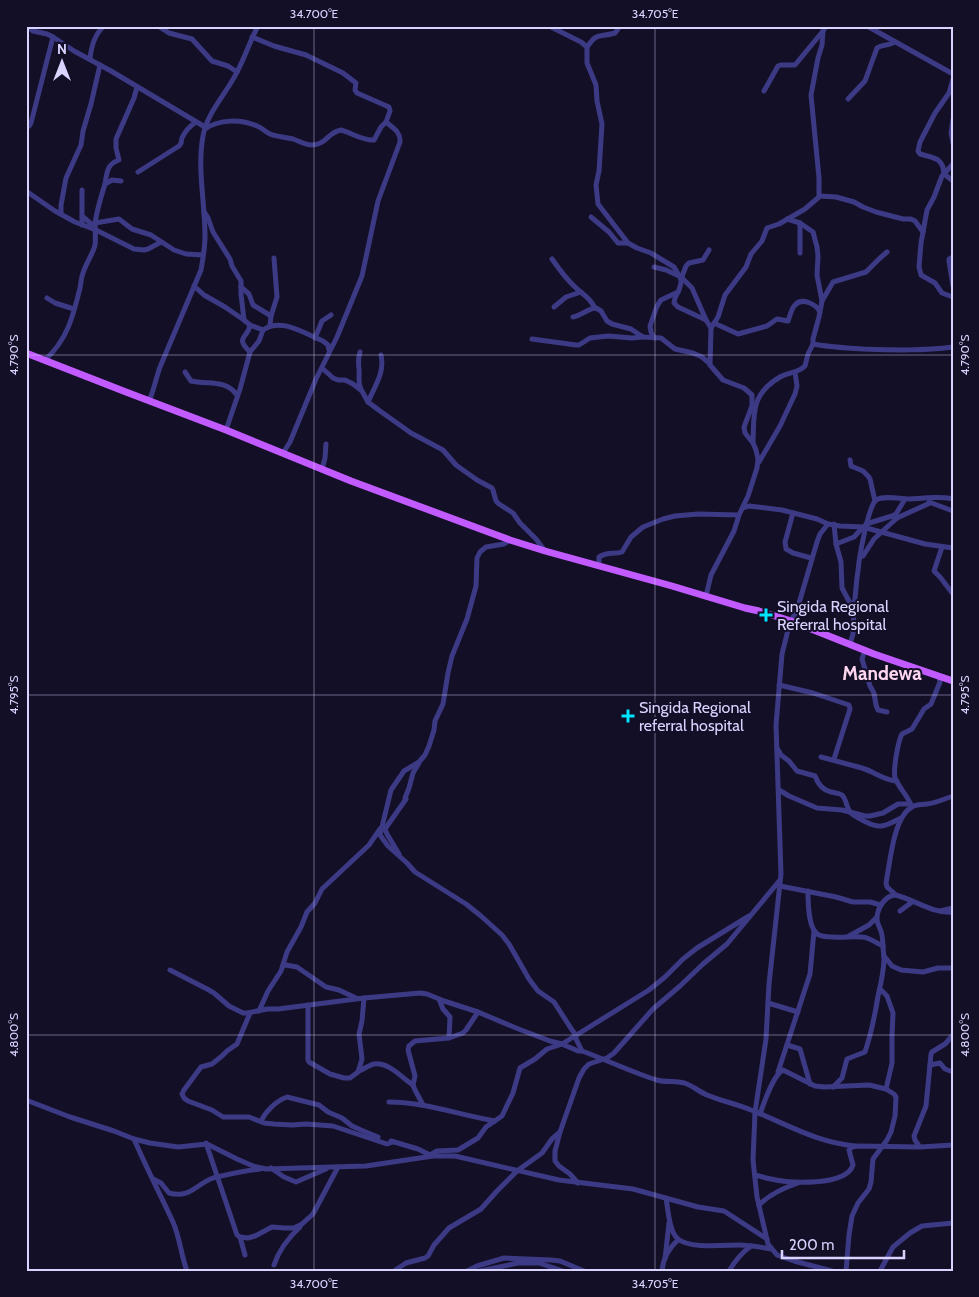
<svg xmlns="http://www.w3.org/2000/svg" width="979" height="1297" viewBox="0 0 979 1297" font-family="Cabin,sans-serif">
<rect width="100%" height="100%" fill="#130f26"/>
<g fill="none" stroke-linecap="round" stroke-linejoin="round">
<!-- minor -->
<g stroke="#3d3a85" stroke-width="5">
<polyline points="27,26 33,31 47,34 53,37 74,51 111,71 205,127"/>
<polyline points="158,26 169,33 192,39 212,61 228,66 237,72"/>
<polyline points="549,26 581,42 587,47 587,63 596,85 597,101 602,124 599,171 596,185 598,204 628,243 637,248 651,253 674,267 681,279 681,283 679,290 675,298 674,303 678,307 706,320 711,328"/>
<polyline points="867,26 953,74"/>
<path d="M 252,37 L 274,46 L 306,55 L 343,73 L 356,83 L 355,90 L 357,93 L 389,107 L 390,111 L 386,122 C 393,128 401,132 400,142 L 378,201 L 362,276 L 337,337 L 316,379 L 290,442 L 283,453"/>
<path d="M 587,47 C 598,31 599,38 615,33 L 620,26"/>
<path d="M 90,59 C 91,48 95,34 104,26"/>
<path d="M 953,79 L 949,93 L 935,113 L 920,142 L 918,151 L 920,154 C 933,158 943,157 944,174 L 953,181"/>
<polyline points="764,91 778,66 781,65 795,65 823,31"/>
<path d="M 848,99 L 865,81 L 877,48 C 882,44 889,46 895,42"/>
<polyline points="953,119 951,133 953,143"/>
<polyline points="26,128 29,126 31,123 53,37"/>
<path d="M 205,129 C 219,119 241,119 257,126 C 262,128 266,132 270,134 C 277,137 286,137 293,139 C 299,141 305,145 312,145 C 326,145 328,132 341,130 C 352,133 363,141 374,140 L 381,127 L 386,122"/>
<polyline points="953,164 942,176 934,197 927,210 921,243 919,267 921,275 935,283 942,293 953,297"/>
<path d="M 138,172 L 179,146 C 183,140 180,146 182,138 C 185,131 190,126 196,122"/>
<path d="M 105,184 C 107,172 107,164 119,160 L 116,148 L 116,139 L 134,98 L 137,87"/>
<polyline points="26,191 55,211 75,222 96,230 134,249 144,250 148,249 161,242"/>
<polyline points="820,196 836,197 854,202 863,207 876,212 903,219 911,219 915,221 923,232"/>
<polyline points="204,212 208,218 213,232 230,259 232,266 241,281 241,294 244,320"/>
<polyline points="61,214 61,205 66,178 81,145 83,131 91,104 100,65"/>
<polyline points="82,216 95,227"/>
<polyline points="591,217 609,232 618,243 628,243"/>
<polyline points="95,223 119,219 132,229 151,235 174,250 186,254 203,255"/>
<polyline points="800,223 800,253"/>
<polyline points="82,225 82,190"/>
<polyline points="953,257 949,259 949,261 953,286"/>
<path d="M 552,259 C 559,269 566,279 575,287 C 584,296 589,296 595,308"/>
<polyline points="654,267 666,270 679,276"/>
<polyline points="682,278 692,288 706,320"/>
<polyline points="681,279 686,266 689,263 703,260 709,250"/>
<path d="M 194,286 L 204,295 L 225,307 L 244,320 L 250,325 L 263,330 C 282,317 305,334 323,341 L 328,345 L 329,350"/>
<polyline points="241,287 249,294 253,305 271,316"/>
<polyline points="47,298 55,303 74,309"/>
<polyline points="822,301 833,282 866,272 879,259 887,252"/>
<polyline points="554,307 566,297 581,292"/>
<path d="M 573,317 C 582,315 589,308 596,308 L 601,311 L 607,321 L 612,324 L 631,329 L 643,337 L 661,338 L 675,349 L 693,353 L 702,357 L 709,363"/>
<path d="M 714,323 L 738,334 L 767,326 L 777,319 L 788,321 C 790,316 791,309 795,305 C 802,297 816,304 820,312"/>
<path d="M 250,325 C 248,339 234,336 250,352"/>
<polyline points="270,325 271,316 277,297 274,258"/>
<polyline points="315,338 322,321 331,315"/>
<polyline points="654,338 651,332 650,326 657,306 661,300 678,292"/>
<polyline points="532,339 576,345 579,345 590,338 608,336 632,338 643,337"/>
<path d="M 813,344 C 829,347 846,348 863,349 C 893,350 923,351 953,347"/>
<path d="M 360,352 C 358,359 358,362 359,369 C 360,379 357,380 361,390"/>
<path d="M 45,360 C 67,340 73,317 80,288 C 81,283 81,278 83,273 C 86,263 93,254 95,245 C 96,238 95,232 95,225 C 96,212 101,197 105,184 L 112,180 L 121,181"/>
<polyline points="322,368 333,378 338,380 345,380 353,384 362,391 368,402 380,411 411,433 443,450 456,465 477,480 492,488 493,490 496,501 499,504 513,513 520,523 536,539 545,551"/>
<path d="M 185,372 L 191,381 C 209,385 225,379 237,395"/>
<path d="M 149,401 C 154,390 156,378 160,367 L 201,270 C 203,259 205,247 205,236 C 205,202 197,169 203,136 C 207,112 227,93 237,72 C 245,57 250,41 258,26"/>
<path d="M 368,402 C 375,386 385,372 381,355"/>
<polyline points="226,430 240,389 250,352 259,341 263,330"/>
<path d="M 753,442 C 754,413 751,394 780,377 C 789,372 798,373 805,366 L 808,354 L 813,344 L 813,339 L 819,317 L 822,301 L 817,275 L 818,256 L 817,247 L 813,232 L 800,223 L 787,219"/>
<polyline points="850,460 851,466 863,471 868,476 870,479 875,501"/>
<polyline points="759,462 780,426 795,394 797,386 795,372"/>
<polyline points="322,469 325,458 326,444"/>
<polyline points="929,502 953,511"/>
<polyline points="743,508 749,506 782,510 817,519 828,524 840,526 863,527 925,544 953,548"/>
<polyline points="793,513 785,542 786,549 793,553 811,558"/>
<polyline points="894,518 897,518 930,503"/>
<polyline points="834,524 836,544 841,562 842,588 850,603 854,605 853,634 850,644"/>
<polyline points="866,524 892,516 896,514 905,499"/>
<path d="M 510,540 L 504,544 L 486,547 L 480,552 L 477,558 L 476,586 L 467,619 L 452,656 L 448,673 L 443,704 L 435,721 L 434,730 L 429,746 L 425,755 L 419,762 L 404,771 L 391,790 L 380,835 L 388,846 L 407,863 L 415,872 L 466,904 L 481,916 L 502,935 L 509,944 L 529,979 L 538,991 L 554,1002 L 572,1030 L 576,1035 L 576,1039 L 582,1051 C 607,1060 631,1072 657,1080 C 667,1083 677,1080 687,1084 C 694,1087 700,1092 707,1095 C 721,1101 737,1104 751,1110 C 787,1124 815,1142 855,1146"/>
<polyline points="836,544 854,537 863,527"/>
<polyline points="942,547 934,571 940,577 953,594"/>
<polyline points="863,556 874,539 897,518"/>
<path d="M 599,566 L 599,557 C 609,551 613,555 622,552 L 631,537 L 643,527 L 663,519 L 675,516 L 698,514 L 739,515"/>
<polyline points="706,596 711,575 734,531 739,515 748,496 757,468 758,459 756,450 753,443 745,433 744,427 752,406 752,395 744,388 723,380 710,365 711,328 718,317 725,295 746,267 751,254 762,241 767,228 779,224 805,209 819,197 819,178 811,95 818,58 822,45 823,31 826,26"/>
<path d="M 854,605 C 856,594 856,582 858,571 C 859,558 868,507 876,500 C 883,495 902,499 910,499 C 925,498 938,496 953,499"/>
<polyline points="787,620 789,626 782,654 776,725 781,874 769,984 766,1039 755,1112 753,1160 757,1197 768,1244 777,1255 794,1261 832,1271"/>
<polyline points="791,621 797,610 817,542 820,534 828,524"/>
<polyline points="863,650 864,653 862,659 870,686 874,693 876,705 878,710 887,712"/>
<polyline points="779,685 813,693 849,705 850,709 834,759"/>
<path d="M 777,748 L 781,755 L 789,761 L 797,771 L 815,776 C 818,784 822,790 831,792 C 835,793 839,793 842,795 C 847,800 846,808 851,813 C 854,816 860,819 864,821 C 881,830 885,826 901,818"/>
<path d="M 821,757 L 862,768 C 875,772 883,780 897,781"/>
<polyline points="779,790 789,796 817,808 842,810 865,816 870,816 883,813 898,804 910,804"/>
<path d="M 912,807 C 908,796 899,788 895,778 C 893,770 898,741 902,734 L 912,729 L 924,709 L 931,704 L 940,682 L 939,677"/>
<polyline points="384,827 387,834 399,854"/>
<polyline points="385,829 406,799 405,798 409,788 413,773 419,763"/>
<polyline points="780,886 836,897 853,902 870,902 881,905"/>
<path d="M 808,891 C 808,902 808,930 819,935 C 823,937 830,937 834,937 C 843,938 853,936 862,937 C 869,937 876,943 883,946"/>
<path d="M 896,895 L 887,887 L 886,883 C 890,864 893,817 912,807 C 916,804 922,805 927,804 C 936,803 944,799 953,796"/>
<polyline points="900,911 912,902"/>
<polyline points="940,911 953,908"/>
<polyline points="849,936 869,925 877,917"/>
<polyline points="884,956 892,966 901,970 923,972 938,968 953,968"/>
<polyline points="283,966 286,965 297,967 326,987 339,990 356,998"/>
<polyline points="170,970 207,989 214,993 229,1006 243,1013 247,1013 267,1009 278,1009 364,998 420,993 427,994 444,1001 478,1012 516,1028 550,1041 562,1044 578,1051 582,1051"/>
<polyline points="880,989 887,996 893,1013 892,1036 892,1063 886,1089"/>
<polyline points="439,999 443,1009 450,1017 449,1038"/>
<polyline points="768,1003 798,1012"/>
<polyline points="308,1005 308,1060 309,1062 330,1074 344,1078 350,1078 358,1072 362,1059 359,1034 362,1021 364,998"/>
<polyline points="259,1011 268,991 281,971 287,952 301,927 307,912 315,903 322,889 369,845 380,829"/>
<polyline points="250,1013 237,1044 227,1051 222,1056 212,1064 201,1067 184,1090 182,1094 184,1098 188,1101 212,1110 223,1117 249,1117 264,1123 274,1124 292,1125 306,1124 333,1126 387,1144 393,1142"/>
<polyline points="787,1045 800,1049 810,1084"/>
<polyline points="930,1065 940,1063 945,1069 953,1072"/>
<path d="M 359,1071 C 364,1069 369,1065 374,1064 C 389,1062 402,1078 413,1085"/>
<polyline points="778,1072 810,974 814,931"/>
<path d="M 833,1087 L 842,1078 L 847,1059 L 865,1052 C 871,1034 875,1015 878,996 C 881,983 884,971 884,958 C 883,950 883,942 882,935 C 881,928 876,924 877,917 C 878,907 885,896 895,895 C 914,899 932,914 953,912"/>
<polyline points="26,1100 70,1117 114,1131 134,1139 150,1143 178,1147 207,1144 237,1159 253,1166 266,1169 366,1166 433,1156 455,1156 559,1180 633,1189 698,1207 724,1211 767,1239"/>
<path d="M 389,1102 C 425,1102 460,1115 495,1121"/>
<polyline points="423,1105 415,1090 413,1085 415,1076 408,1050 409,1046 415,1041 449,1038 463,1033 466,1030 478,1012"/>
<path d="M 760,1114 C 764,1103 773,1075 783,1070 L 815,1086 L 824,1087 L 869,1085 L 886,1089 L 894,1094 L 896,1097 L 895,1116 L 891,1132 L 887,1140 L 873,1159 L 871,1182 L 869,1189 L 858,1203 L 852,1216 L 849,1235 L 846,1271"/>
<path d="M 261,1121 C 266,1111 276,1101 287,1097 L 319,1105 L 328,1112 L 342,1118 L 352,1126 L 361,1130 L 378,1137"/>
<polyline points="560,1132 555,1151 555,1161 559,1166 570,1174 578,1183"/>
<path d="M 134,1139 C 146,1167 160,1194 173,1222 C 180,1238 181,1255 187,1271"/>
<polyline points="391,1141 418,1149 432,1156"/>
<polyline points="206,1143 237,1235 240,1237 245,1255"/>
<polyline points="919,1146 915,1140 914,1136 926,1106 931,1054 932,1052 945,1044 953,1035"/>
<polyline points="430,1155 437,1151 458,1150 478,1138 486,1127 502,1116 513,1093 520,1068 535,1059 547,1049 562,1044 649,990 665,977 683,959 697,948 749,916"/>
<polyline points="271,1168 284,1177 296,1182 326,1169"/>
<path d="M 755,1175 C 760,1176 765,1178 771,1179 C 789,1183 846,1187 853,1165 L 849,1150 L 852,1147 L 858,1146 L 920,1147 L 953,1145"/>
<path d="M 153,1179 L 161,1183 L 169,1193 C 190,1199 196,1184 213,1178 C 229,1174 244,1171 260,1169"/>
<path d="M 666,1198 C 668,1208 669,1232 678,1239 C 689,1249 725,1245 739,1245 C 750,1245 760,1247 771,1249"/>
<path d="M 759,1205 C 770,1194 783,1188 798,1183"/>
<polyline points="240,1237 248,1238 255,1236 272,1227 285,1228 294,1228 302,1224 313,1214 338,1167"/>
<polyline points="665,1259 669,1223"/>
<path d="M 274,1265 C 279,1250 288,1238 300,1227"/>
<polyline points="394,1271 406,1263 425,1258 428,1256 434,1245 449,1228 481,1209 497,1191 517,1171 542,1153 552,1139 560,1132 579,1078 584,1069 589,1064 607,1058 614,1053 653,1009 680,986 703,964 727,944 780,880"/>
<polyline points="467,1271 477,1266 504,1258 551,1260 560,1261 584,1271"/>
<polyline points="480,1271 518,1263 539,1263 563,1271"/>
<path d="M 662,1271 C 663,1259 669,1248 678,1240"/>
<path d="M 729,1271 C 735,1261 741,1253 751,1246"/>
<polyline points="880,1271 893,1247 910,1233 922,1226 953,1223"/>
</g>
<!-- major -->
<polyline stroke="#c25bff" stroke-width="7" points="26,353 126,392 226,430 351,481 510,540 545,551 672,586 745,608 759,611 791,621 874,654 953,681"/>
</g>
<!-- ticks -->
<path fill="none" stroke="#d9d4ff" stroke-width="1" stroke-opacity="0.45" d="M 314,26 L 314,1271M 655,26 L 655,1271M 26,355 L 953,355M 26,695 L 953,695M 26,1035 L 953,1035"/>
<!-- markers -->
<g fill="#00e5ff" stroke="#130f26" stroke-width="2">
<path d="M763.5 607.5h5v5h5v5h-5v5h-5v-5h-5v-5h5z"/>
<path d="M625.5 708.5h5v5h5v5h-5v5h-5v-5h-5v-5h5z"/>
</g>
<g text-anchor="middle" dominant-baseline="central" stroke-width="4" stroke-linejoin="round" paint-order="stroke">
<!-- poi labels -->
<g font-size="16" fill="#d9d4ff" stroke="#130f26" text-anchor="start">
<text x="777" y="606">Singida Regional<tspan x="777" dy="18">Referral hospital</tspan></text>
<text x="639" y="707">Singida Regional<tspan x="639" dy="18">referral hospital</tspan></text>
</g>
<!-- quarter labels -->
<g font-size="19" font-weight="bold" fill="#ffd6f0" stroke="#130f26">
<text x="882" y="673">Mandewa</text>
</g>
</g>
<!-- border -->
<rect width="979" height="1297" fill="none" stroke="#130f26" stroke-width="55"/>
<!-- north arrow -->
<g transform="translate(62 62)" stroke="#130f26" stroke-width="4" paint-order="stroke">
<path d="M0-4L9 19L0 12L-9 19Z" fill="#d9d4ff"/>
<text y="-8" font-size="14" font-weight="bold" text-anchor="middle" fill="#d9d4ff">N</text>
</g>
<!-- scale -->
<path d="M782 1250v8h122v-8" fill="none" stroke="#d9d4ff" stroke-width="2.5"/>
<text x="789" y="1250" font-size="15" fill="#d9d4ff" stroke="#130f26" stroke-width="4" paint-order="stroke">200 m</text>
<rect x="28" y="28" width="924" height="1242" fill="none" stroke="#d9d4ff" stroke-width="2"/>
<g font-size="12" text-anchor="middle" fill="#d9d4ff">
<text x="314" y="18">34.700°E</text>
<text x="655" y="18">34.705°E</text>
<text transform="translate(14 355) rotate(-90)" y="4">4.790°S</text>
<text transform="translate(965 355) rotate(-90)" y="4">4.790°S</text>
<text transform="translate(14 695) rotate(-90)" y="4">4.795°S</text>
<text transform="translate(965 695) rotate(-90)" y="4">4.795°S</text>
<text transform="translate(14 1035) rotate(-90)" y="4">4.800°S</text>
<text transform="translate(965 1035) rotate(-90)" y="4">4.800°S</text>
<text x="314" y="1288">34.700°E</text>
<text x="655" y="1288">34.705°E</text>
</g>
</svg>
